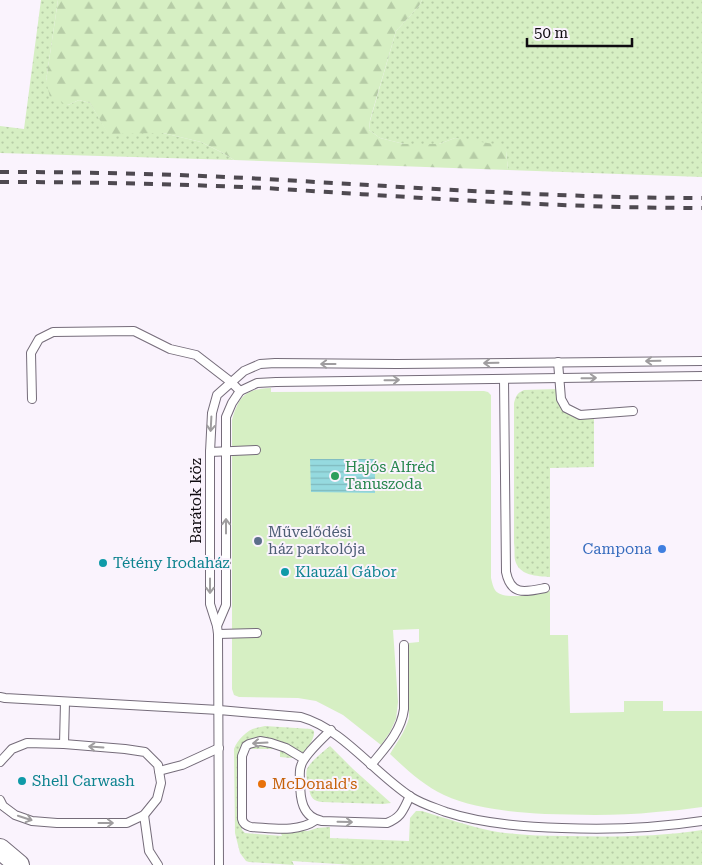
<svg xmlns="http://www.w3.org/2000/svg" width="702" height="865" viewBox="0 0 702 865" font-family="'Roboto Serif',serif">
<defs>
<pattern id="grass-dots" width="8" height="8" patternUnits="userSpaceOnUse" patternTransform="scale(1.25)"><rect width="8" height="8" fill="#d6efc3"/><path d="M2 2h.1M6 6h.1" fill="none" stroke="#b6cca6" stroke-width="1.8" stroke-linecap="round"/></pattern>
<pattern id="forest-firs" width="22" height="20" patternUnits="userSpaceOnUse" patternTransform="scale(1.25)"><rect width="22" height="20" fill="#d6efc3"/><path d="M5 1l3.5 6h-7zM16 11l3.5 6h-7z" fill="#b6cca6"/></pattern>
<pattern id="water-rules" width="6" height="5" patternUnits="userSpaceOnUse" patternTransform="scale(1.25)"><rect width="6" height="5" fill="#95dadf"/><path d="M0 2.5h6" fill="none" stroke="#7fbabe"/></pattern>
</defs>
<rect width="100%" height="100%" fill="#faf3fd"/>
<!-- grass -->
<g fill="url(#grass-dots)">
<polygon points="41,0 58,0 46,81 68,105 79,100 90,103 108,133 163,133 201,142 223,153 234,160 0,153 0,126 24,129"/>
<polygon points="422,0 702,0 702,177 508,170 506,151 455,138 439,144 404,144 380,138 369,130 370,121 396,31 419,6"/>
<path d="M 558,389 C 564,416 566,418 594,419 L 594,467 L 550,468 L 550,577 C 537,576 519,576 515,560 C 514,555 515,549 514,543 L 514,403 C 516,396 517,393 524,390 Z"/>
<path d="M 265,726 L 311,729 L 314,731 C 315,740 305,753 296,757 C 292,759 285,757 280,757 L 280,749 L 246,749 L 240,821 L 242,830 L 245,833 L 282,836 L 280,831 L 308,831 L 317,828 L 330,827 L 330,838 L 409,841 L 410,818 L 416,811 L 422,811 C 445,818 468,826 492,831 C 515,835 540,836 564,836 C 610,837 657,837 702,830 L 702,865 L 353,865 L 292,861 L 294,865 L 249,862 L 246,861 L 240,853 L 235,833 L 234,749 C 237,740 247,730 256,728 C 259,727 262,727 265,726 Z"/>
<path d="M 330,746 L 353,769 L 391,803 L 383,804 L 322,802 C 313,801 311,798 309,789 C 308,783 305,776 307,769 C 310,762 324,751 330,746 Z"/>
</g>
<!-- forest -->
<polygon fill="url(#forest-firs)" points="58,0 422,0 419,6 396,31 370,120 369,130 380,138 404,144 439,144 455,138 494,144 502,147 506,151 508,170 234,160 223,153 201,142 163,133 108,134 90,103 79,100 68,105 50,97 46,81"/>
<!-- green -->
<path fill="#d6efc3" d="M 271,388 L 271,392 L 484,391 L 488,392 L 491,395 L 491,578 C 492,582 493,587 495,590 C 503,602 538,593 550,591 L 550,635 L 568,635 L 570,713 L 624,712 L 624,701 L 663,701 L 663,711 L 702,711 L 702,807 C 687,809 672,811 656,812 C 620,816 582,815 545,814 C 513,812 474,809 444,795 C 423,785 407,770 390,754 C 397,742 405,732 409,718 L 409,643 L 419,642 L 419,629 L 393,630 L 398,702 L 396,719 L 390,732 L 381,745 L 343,715 L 316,701 L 298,698 L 239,697 L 234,695 L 232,689 L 232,420 C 239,396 245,389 271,388 Z"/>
<!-- water -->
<polygon fill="url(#water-rules)" points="310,459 375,459 375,493 311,492"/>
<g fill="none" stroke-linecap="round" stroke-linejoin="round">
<defs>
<g id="lane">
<polyline points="558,362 561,399 566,408 580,415 633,411"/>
<path d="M 504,379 L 506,572 C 511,596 525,592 545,588"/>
<polyline points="240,391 257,383 276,382 702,376"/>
<polyline points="32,399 31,353 39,339 53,332 134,331 170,349 196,355 231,382 240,391"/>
<polyline points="210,452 256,450"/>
<polyline points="217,626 226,605 226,417 232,403 240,391"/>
<polyline points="218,634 257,633"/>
<path d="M 0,697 L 5,698 L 219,710 L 301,717 C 343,729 374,773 411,797 C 422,804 433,807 446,812 C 483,824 523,827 562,828 C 608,830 656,828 702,821"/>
<path d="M 331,730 C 323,738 303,756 301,766 C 299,770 300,777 300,781 C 300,799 302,817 322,821 L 387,823 C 402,817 403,810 410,796"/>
<polyline points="64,744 65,702"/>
<path d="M 304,759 L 286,748 L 271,743 L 260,741 L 249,744 L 246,746 L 242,756 L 242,819 C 243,824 247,826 251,827 C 272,828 298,833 316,820"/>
<polyline points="0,762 12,749 27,743 64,744 125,749 145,752 158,765 161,783 157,799 144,815 127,823 57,823 32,821 15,815 3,806 0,800"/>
<path d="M 371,765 C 385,748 401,732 404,709 L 404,645"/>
<polyline points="159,771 182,765 219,748"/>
<polyline points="144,815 149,851 158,865"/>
<polyline points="219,865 218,634 217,626 210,604 210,452 212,413 217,395 244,371 260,364 275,363 397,364 702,361"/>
</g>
<polyline id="secondary" points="0,849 19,865"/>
</defs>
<!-- lane casing -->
<use href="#lane" stroke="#756c7a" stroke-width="10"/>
<!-- secondary casing -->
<use href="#secondary" stroke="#756c7a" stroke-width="22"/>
<!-- lane -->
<use href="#lane" stroke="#fff" stroke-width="8"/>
<!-- secondary -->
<use href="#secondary" stroke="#fff" stroke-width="20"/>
<!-- rail -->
<g stroke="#4e4950" stroke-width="4" stroke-dasharray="9 9" stroke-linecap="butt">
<path d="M 0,172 C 88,172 176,174 264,179 C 410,187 556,198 702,198"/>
<path d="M 0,182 C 88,182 176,184 264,188 C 410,197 556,208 702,208"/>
</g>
</g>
<!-- one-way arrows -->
<defs><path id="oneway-shaft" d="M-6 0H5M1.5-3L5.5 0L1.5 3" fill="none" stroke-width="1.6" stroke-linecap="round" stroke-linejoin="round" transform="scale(1.25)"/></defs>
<g stroke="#9f9d9f">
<use href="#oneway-shaft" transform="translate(653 361) rotate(179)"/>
<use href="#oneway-shaft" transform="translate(491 363) rotate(179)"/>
<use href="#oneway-shaft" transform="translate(328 364) rotate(-180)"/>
<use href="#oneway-shaft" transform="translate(589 378) rotate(-1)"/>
<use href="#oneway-shaft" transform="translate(392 380) rotate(-1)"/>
<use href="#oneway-shaft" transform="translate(211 424) rotate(93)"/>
<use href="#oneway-shaft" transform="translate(226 526) rotate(-90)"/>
<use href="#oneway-shaft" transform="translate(210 586) rotate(90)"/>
<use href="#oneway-shaft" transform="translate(260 743) rotate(177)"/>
<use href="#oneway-shaft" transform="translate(96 747) rotate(-176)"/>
<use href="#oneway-shaft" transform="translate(25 818) rotate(18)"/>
<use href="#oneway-shaft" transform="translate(345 822) rotate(1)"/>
<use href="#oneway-shaft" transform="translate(106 823)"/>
</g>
<!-- markers -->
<circle fill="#2e9e5b" stroke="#faf3fd" stroke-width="2" cx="335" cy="476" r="5"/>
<circle fill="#5c6f8a" stroke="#faf3fd" stroke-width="2" cx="258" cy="541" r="5"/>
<circle fill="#3f7fe0" stroke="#faf3fd" stroke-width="2" cx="662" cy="549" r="5"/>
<g fill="#0f9aa8" stroke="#faf3fd" stroke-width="2">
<circle cx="103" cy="563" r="5"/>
<circle cx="285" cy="572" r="5"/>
<circle cx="22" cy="781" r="5"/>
</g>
<circle fill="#e8710a" stroke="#faf3fd" stroke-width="2" cx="262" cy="784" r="5"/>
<g text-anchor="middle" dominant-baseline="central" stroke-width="4" stroke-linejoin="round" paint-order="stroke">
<!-- leisure labels -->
<g font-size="15" fill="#27864d" stroke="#faf3fd" text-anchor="start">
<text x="345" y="467">Hajós Alfréd<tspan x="345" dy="17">Tanuszoda</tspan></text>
</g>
<!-- street labels -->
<g font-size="15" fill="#0f0b10" stroke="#faf3fd">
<text transform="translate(196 501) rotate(-90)">Barátok köz</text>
</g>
<!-- service labels -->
<g font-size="15" fill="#4e5e75" stroke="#faf3fd" text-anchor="start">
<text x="268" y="532">Művelődési<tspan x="268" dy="17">ház parkolója</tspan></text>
</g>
<!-- shop labels -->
<g font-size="15" fill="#366cbe" stroke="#faf3fd" text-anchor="end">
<text x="652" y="549">Campona</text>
</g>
<!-- culture labels -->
<g font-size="15" fill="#0d838f" stroke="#faf3fd" text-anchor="start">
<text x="113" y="563">Tétény Irodaház</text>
<text x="295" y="572">Klauzál Gábor</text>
<text x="32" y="781">Shell Carwash</text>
</g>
<!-- food labels -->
<g font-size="15" fill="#c56008" stroke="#faf3fd" text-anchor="start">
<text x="272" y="784">McDonald's</text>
</g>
</g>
<!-- scale -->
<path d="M527 38v8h105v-8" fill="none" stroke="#0f0b10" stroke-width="2.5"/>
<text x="534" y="38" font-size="15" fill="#0f0b10" stroke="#faf3fd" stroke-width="4" paint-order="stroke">50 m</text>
</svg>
